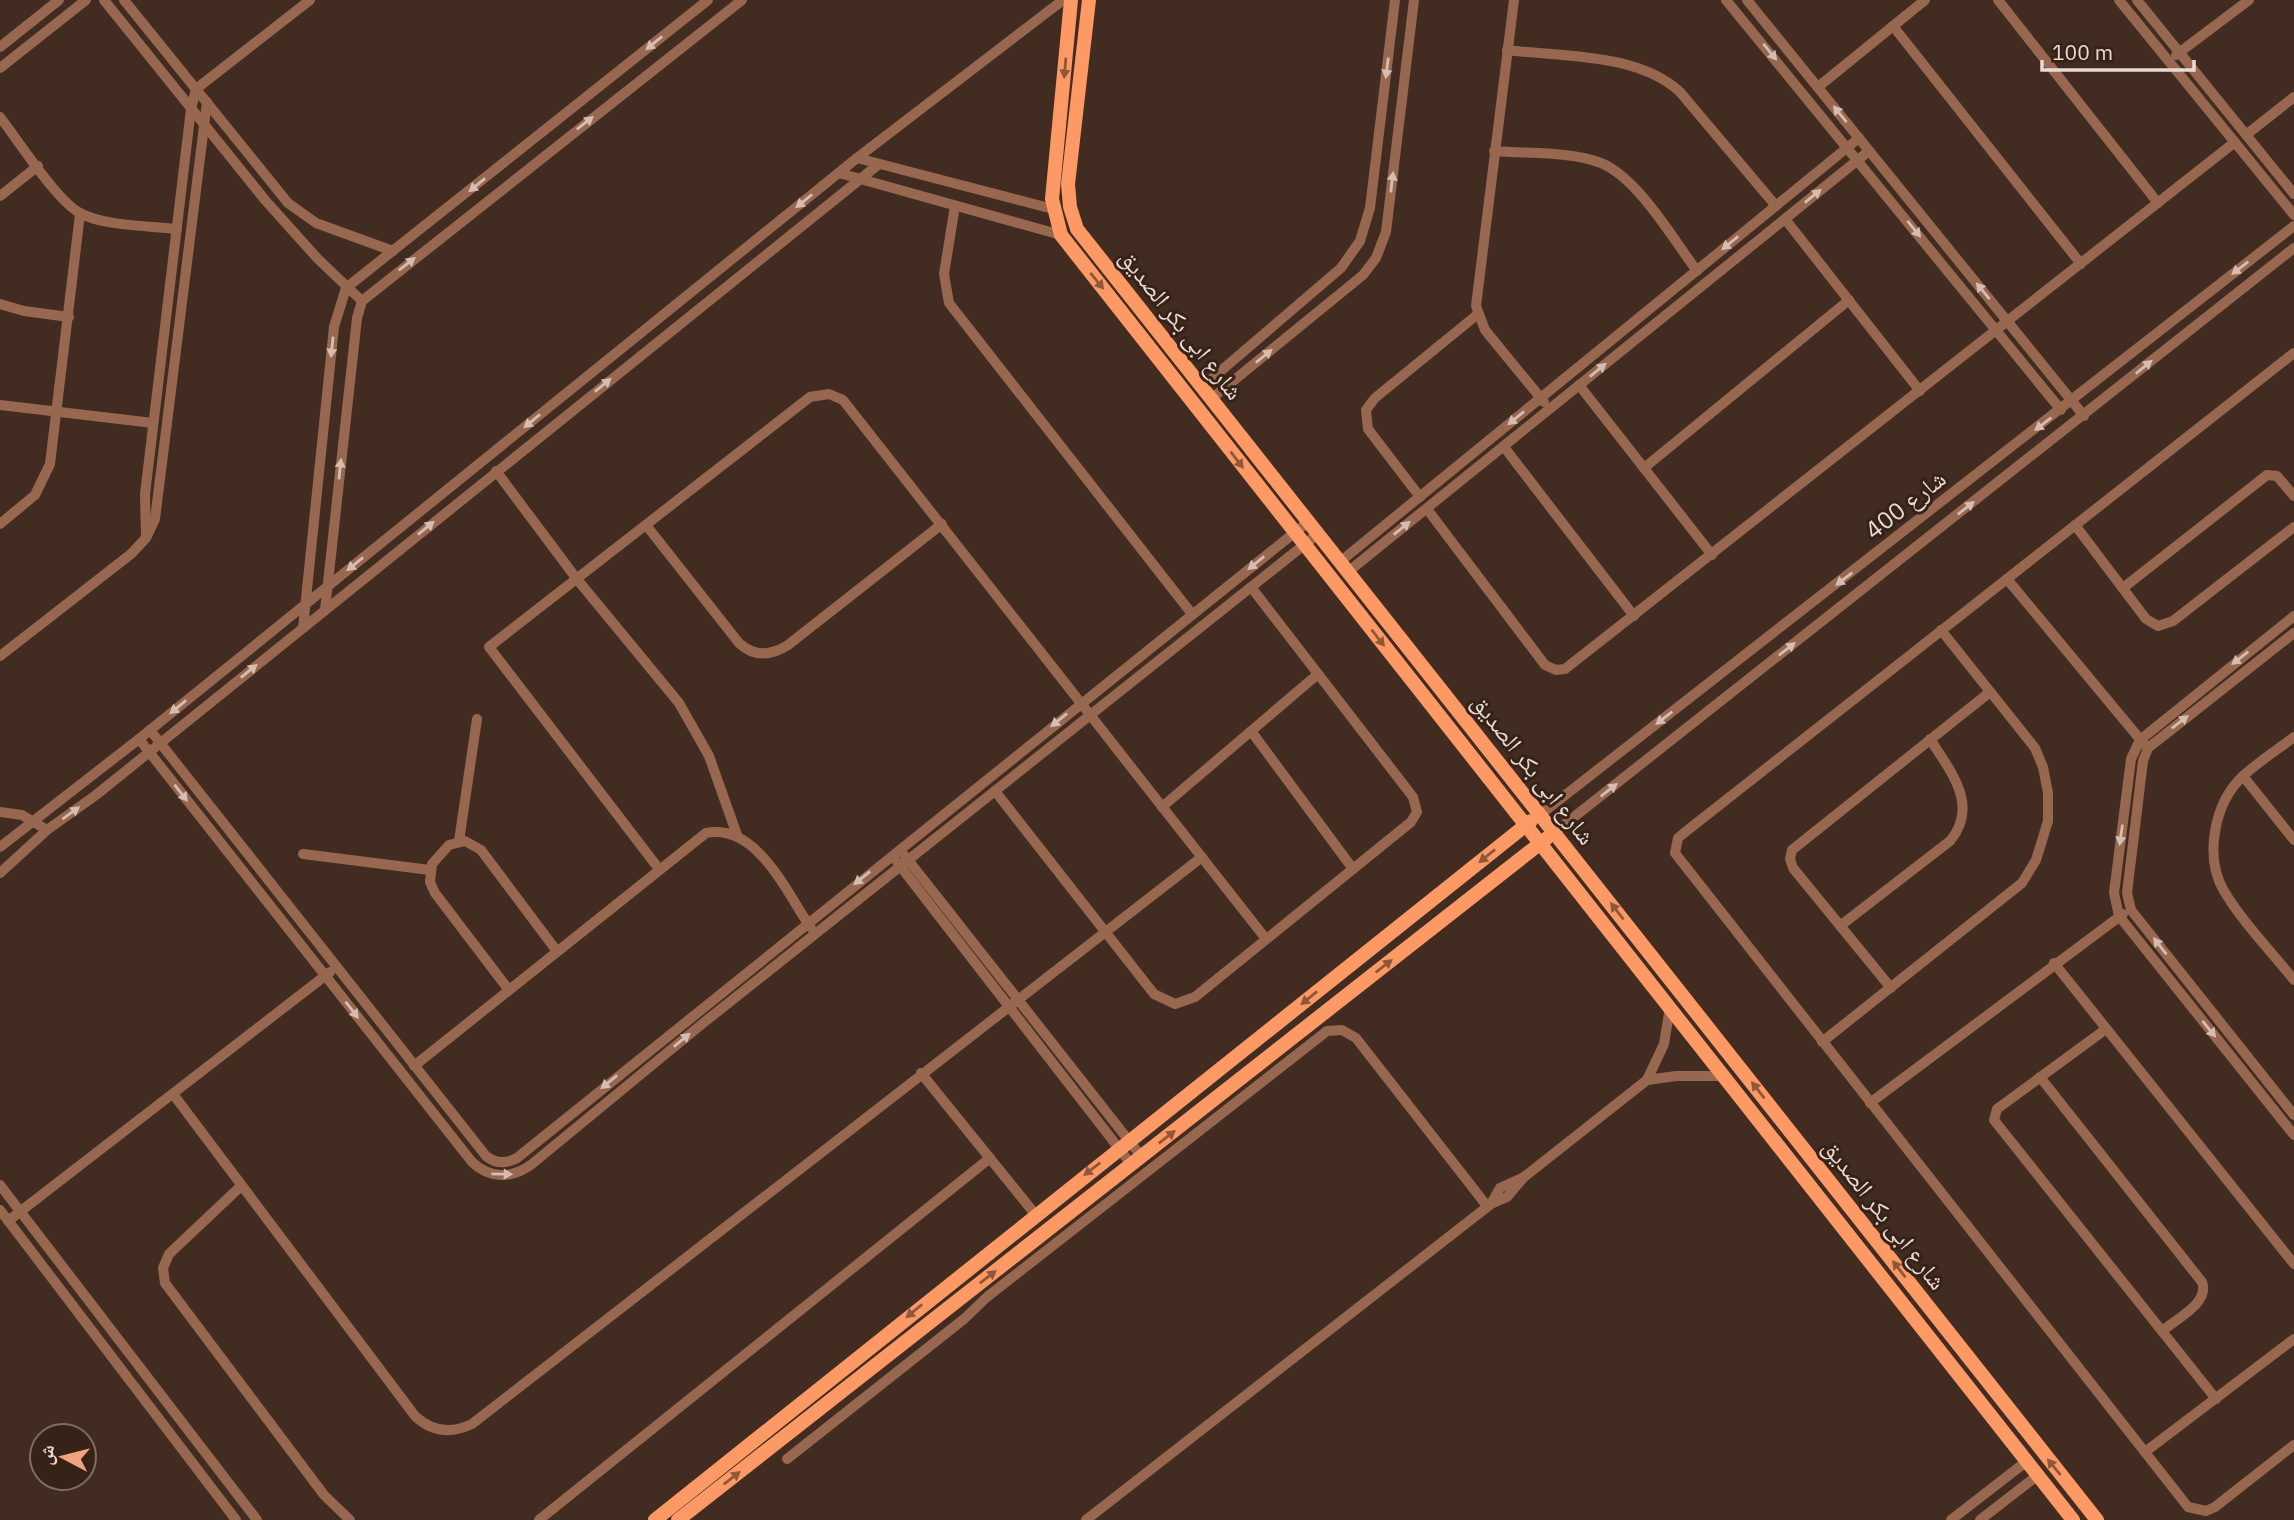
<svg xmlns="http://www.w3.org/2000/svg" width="2294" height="1520" viewBox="0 0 2294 1520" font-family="'IBM Plex Sans','Noto Naskh Arabic',sans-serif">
<rect width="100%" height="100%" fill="#422c21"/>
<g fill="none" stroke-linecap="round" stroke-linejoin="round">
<!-- minor -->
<g stroke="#98674f" stroke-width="10">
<polyline points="104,0 265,200 318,259 362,301"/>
<polyline points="124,0 288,203 316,223 393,251"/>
<polyline points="1514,0 1476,306 1485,330 1544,402"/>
<polyline points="1726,0 2061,410"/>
<polyline points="1747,0 2084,416"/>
<polyline points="1998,0 2158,203"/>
<polyline points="2119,0 2294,215"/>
<polyline points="2137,0 2294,194"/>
<polyline points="1893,26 2081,264"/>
<polyline points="0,47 59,0"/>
<path d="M 1507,50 C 1563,57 1638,53 1680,92 L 1776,206"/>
<polyline points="2176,55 2249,0"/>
<polyline points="0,68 86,0"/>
<polyline points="1818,87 1925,0"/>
<path d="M 0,117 C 18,140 56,200 80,213 C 103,226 149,226 177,229"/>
<polyline points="2246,135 2294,97"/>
<path d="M 1494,151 C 1528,154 1570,151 1601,163 C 1638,178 1673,239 1697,271"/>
<polyline points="857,158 1053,209"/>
<polyline points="839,173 1061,235"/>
<polyline points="0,196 38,166"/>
<polyline points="955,206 944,274 949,303 1192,614"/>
<polyline points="1785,219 1920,391"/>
<polyline points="0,304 24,311 69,317"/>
<polyline points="2294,353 1684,833 1678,838 1675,853 2188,1507 2206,1511 2215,1507 2294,1445"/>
<polyline points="1579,385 1712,555"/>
<polyline points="1202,387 1341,268 1360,241 1370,208 1395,0"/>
<polyline points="1211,399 1363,275 1376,258 1386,232 1414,0"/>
<polyline points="0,405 153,423"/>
<polyline points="1504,447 1634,616"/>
<polyline points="1644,468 1849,300"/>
<polyline points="496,471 576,578 679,703 709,756 737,835"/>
<polyline points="1420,497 1368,429 1366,410 1375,398 1478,314"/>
<polyline points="1427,509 1545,665 1556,670 1565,669 2235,142"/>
<polyline points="0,524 35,495 50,464 80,214"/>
<path d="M 646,525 L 739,643 C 754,657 771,656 788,645 L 942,524"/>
<polyline points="2075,525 2146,619 2158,626 2173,621 2294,527"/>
<polyline points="146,537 145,494 191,109 196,89 310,0"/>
<polyline points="1341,561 1859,138"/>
<polyline points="1349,571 1869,151"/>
<polyline points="2007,579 2144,744"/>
<polyline points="2123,588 2267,475 2277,476 2294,496"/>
<polyline points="325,610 357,318 362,301 742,0"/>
<polyline points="2294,616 2140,740 2131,759 2114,893 2119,916 2294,1135"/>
<polyline points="303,628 334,327 346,288 708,0"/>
<polyline points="2294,633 2148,748 2143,761 2127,893 2131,910 2294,1115"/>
<polyline points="0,656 131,554 146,538 155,519 207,102"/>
<path d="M 150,730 L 486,1156 C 496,1164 506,1164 517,1158 L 1309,521"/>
<polyline points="1251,731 1353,869"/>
<path d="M 2294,737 C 2277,750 2258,762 2243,776 C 2214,803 2204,857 2224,891 C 2243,923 2271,951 2294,980"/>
<path d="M 139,739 L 472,1162 C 490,1179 512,1179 532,1164 L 702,1024 L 1319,533"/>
<polyline points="2243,776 2294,840"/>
<polyline points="995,791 1154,994 1175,1004 1195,997 1411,822 1417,812 1413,797 1251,587"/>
<polyline points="1162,807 1318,674"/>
<polyline points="0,812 22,815 47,830"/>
<polyline points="1541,814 2294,226"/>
<polyline points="1555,832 2294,248"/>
<polyline points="459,841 477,719"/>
<polyline points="0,847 139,739 857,158 1063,0"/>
<polyline points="303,854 430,870"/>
<polyline points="905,856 1141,1156"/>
<polyline points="897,862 1131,1164"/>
<polyline points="659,869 489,647 810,397 829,394 843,400 1266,939"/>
<polyline points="0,873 47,830 96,795 879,164"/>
<path d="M 1840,926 L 1950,841 C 1980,805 1950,771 1930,739"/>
<polyline points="2054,963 2294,1264"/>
<polyline points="1891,988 1793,868 1790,859 1792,850 1990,692"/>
<polyline points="508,989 435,893 430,882 432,864 449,845 465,841 481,850 556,950"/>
<polyline points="2106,1029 1997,1109 1994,1120 2216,1399"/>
<polyline points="1822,1042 2022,883 2036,860 2048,821 2048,793 2043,767 2035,748 1941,630"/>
<path d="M 414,1066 L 706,833 C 757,823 786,892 811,928"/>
<polyline points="921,1073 1035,1214"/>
<path d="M 2040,1077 L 2202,1282 C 2210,1303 2176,1319 2162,1331"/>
<polyline points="1647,1080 1676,1076 1725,1076"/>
<path d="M 173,1094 L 415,1416 C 432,1432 451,1434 472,1424 L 1202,857"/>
<polyline points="1870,1103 2123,914"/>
<polyline points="0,1185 257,1520"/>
<polyline points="241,1186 169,1254 163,1268 165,1283 324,1495 350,1520"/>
<polyline points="1491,1204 1500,1188 1524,1177"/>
<polyline points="0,1210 236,1520"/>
<polyline points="8,1221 330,972"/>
<polyline points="2145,1452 2294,1339"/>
<polyline points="787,1459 964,1319 987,1297 1327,1031 1342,1030 1356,1038 1487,1206"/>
<polyline points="539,1520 990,1158"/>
<polyline points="1086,1520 1491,1204 1507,1197 1524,1177 1647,1080 1664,1044 1670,1007"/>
<polyline points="1951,1520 2027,1461"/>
<polyline points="1980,1520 2038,1475"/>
</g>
<!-- major -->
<g stroke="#fd9965" stroke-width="14">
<polyline points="1071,0 1052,199 1061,235 2073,1520"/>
<polyline points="1089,0 1068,184 1070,207 1077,229 2097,1520"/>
<polyline points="655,1520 1531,821"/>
<polyline points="678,1520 1547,838"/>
</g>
</g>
<!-- one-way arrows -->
<defs><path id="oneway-solid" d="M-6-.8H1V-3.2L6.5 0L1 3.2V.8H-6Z" transform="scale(1.75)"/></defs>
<g fill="#d5bdb2">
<use href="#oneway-solid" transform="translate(654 43) rotate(141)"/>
<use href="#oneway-solid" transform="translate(1770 52) rotate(51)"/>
<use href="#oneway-solid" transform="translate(1387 68) rotate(97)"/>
<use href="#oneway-solid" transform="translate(1840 114) rotate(-129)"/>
<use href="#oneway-solid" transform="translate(585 123) rotate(-38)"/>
<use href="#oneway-solid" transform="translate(1392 182) rotate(-83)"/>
<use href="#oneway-solid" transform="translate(477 185) rotate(141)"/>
<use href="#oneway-solid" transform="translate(1813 196) rotate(-39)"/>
<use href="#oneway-solid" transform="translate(804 201) rotate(141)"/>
<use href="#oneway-solid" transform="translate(1914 229) rotate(51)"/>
<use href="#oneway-solid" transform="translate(1730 243) rotate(141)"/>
<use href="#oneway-solid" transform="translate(407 264) rotate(-38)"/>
<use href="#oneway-solid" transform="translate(2240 268) rotate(142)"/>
<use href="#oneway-solid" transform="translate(1983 291) rotate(-129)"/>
<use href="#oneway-solid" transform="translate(332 347) rotate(96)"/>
<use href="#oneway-solid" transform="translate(1264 356) rotate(-39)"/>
<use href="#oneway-solid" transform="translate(2144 367) rotate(-39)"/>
<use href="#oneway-solid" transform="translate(1598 370) rotate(-39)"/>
<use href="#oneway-solid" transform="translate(603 385) rotate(-39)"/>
<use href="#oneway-solid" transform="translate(1516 418) rotate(141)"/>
<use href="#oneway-solid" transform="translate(532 421) rotate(141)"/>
<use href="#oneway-solid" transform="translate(2043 424) rotate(142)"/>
<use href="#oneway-solid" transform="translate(340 469) rotate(-84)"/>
<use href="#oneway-solid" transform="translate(1966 508) rotate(-38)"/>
<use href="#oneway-solid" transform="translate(426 528) rotate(-39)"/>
<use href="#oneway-solid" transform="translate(1402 528) rotate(-39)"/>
<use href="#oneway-solid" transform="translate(1256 563) rotate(141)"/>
<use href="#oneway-solid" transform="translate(355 564) rotate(141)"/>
<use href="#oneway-solid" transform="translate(1844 579) rotate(142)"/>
<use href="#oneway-solid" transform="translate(1787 649) rotate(-38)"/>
<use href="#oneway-solid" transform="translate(2240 658) rotate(142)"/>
<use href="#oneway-solid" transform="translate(249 671) rotate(-39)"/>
<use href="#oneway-solid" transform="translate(178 707) rotate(141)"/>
<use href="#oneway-solid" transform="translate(1664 718) rotate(142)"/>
<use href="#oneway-solid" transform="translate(1059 720) rotate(141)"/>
<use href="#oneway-solid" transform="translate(2180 722) rotate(-38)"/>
<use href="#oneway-solid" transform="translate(1609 790) rotate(-38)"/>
<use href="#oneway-solid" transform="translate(181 793) rotate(52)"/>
<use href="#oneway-solid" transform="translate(71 813) rotate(-36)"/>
<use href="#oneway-solid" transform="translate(2121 835) rotate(98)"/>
<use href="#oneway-solid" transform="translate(862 878) rotate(141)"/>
<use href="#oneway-solid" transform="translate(2160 946) rotate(-128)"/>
<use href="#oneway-solid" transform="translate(352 1010) rotate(52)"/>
<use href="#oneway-solid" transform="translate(2209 1029) rotate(51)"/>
<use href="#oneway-solid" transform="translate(682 1040) rotate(-39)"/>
<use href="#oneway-solid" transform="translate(609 1082) rotate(141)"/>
<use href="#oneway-solid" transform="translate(502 1174) rotate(1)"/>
</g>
<g fill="#90583a">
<use href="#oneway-solid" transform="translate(1065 68) rotate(95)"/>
<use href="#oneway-solid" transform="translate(1097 281) rotate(51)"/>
<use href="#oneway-solid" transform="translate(1237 460) rotate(52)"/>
<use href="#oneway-solid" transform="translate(1378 638) rotate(52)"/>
<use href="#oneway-solid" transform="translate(1487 856) rotate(141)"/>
<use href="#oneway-solid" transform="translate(1617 911) rotate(-128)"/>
<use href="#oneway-solid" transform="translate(1384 966) rotate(-38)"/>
<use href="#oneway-solid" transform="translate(1309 998) rotate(141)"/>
<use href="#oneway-solid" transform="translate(1758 1090) rotate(-128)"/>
<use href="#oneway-solid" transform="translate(1167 1137) rotate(-38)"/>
<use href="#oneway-solid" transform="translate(1092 1169) rotate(142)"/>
<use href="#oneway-solid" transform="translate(1899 1269) rotate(-128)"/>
<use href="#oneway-solid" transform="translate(988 1277) rotate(-38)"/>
<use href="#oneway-solid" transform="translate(914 1311) rotate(141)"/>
<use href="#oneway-solid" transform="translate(2054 1467) rotate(-129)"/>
<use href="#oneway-solid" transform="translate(732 1478) rotate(-38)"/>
</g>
<g text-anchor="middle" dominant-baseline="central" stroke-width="6" stroke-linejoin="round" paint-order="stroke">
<!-- street labels -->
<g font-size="24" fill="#e9dad3" stroke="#372217">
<text transform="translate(1182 324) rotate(52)">شارع ابى بكر الصديق</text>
<text transform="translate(1905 504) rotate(-38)">شارع 400</text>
<text transform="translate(1534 769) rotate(52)">شارع ابى بكر الصديق</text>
<text transform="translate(1885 1214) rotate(52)">شارع ابى بكر الصديق</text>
</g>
</g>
<!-- north arrow -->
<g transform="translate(63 1457) rotate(277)"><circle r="33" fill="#372217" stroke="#7e6c62" stroke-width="2"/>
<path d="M0-5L12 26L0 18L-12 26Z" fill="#f0a27a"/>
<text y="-10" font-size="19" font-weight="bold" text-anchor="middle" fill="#e9dad3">ش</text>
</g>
<!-- scale -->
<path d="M2042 60v10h152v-10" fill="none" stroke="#e9dad3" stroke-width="3.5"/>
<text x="2052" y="60" font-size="21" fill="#e9dad3" stroke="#372217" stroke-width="5" paint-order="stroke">100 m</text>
</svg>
